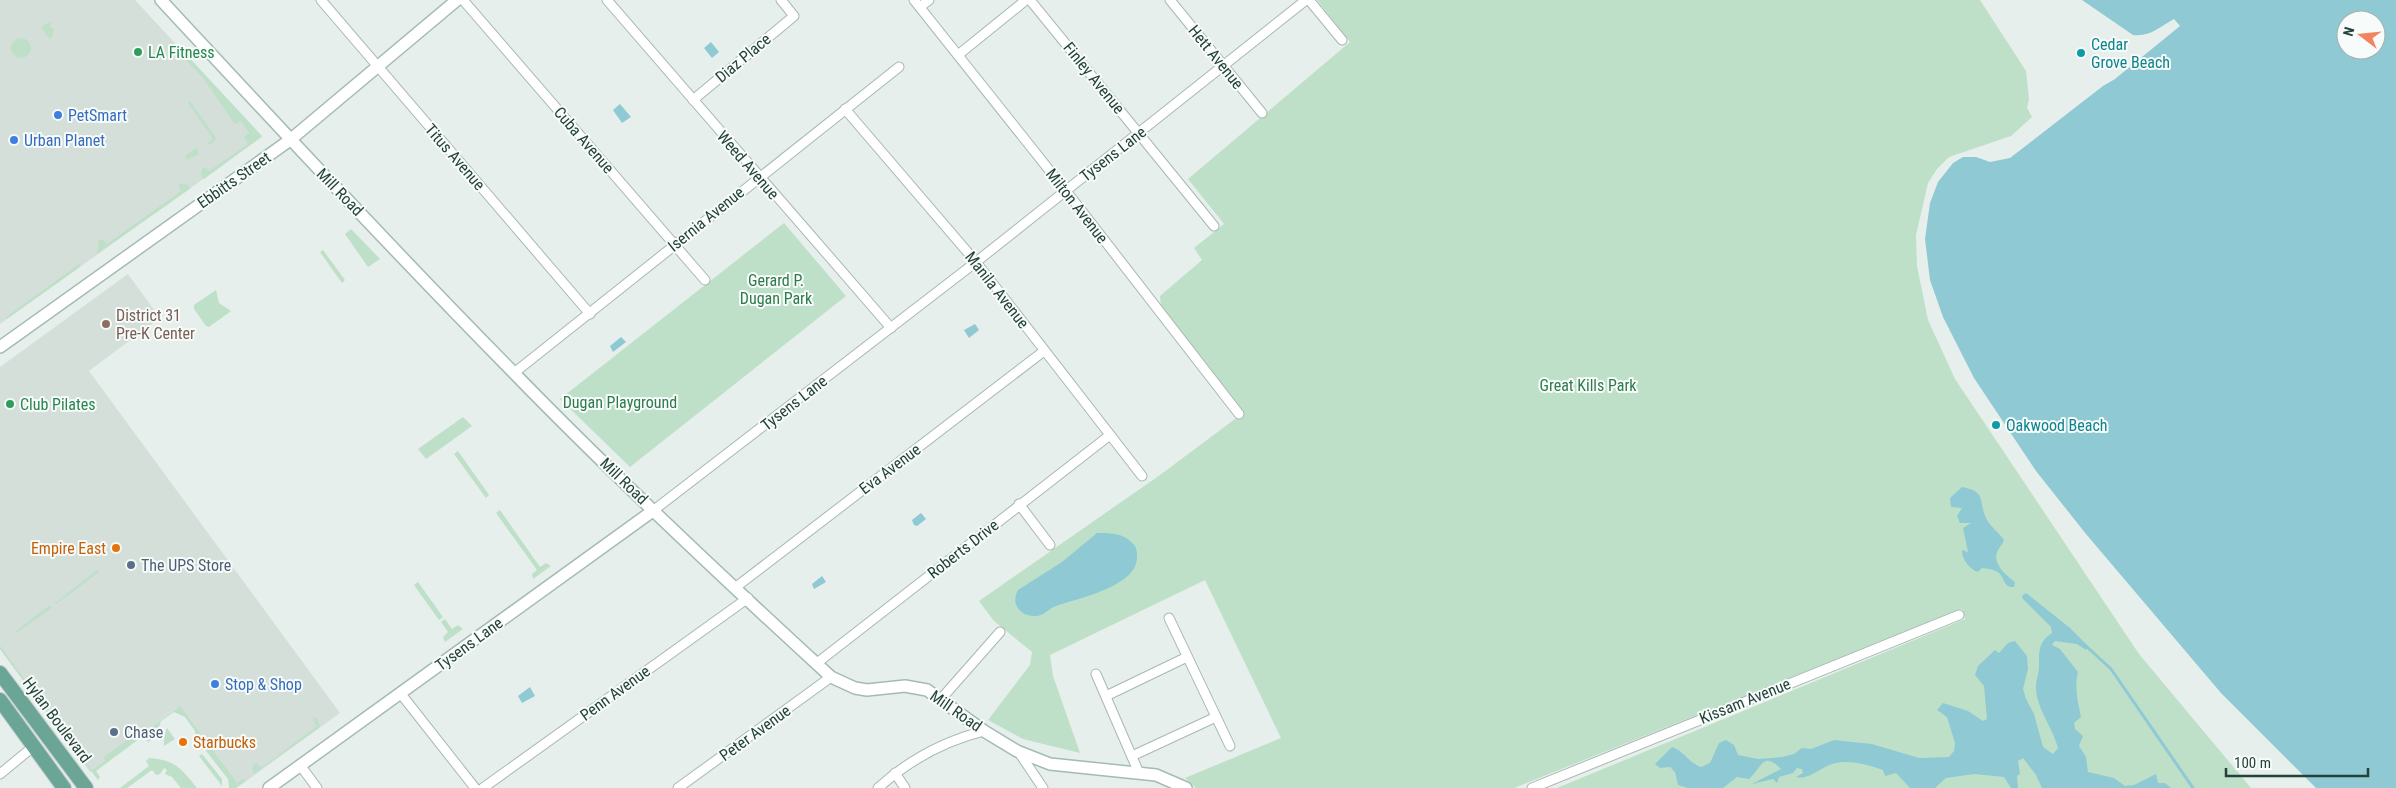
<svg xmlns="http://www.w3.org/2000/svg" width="2396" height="788" viewBox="0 0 2396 788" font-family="'Roboto Condensed',sans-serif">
<rect width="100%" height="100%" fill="#e6efeb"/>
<!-- built -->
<g fill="#d4dfda">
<polygon points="0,0 135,0 262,137 0,324"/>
<polygon points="128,274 160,318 89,371 340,713 238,787 178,707 90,772 0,649 0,367"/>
</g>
<!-- green -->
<g fill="#bfe0c8">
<polygon points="1317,0 1980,0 2026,71 2029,99 2027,108 2032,117 2011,136 1949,157 1937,169 1928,183 1916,235 1917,266 1928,320 1955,379 2139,654 2251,788 1557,788 1965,619 1962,609 1514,788 1196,788 1185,778 1281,738 1205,580 1050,655 1053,676 1080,753 1023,739 988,720 1030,665 1032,652 994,621 979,601 1160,475 1243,413 1161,306 1160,296 1202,260 1194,248 1224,224 1188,179 1350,42"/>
<polygon points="51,21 50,28 54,29 52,37 49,39 41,27"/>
<circle cx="21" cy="48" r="10"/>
<polygon points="183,51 262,136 204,179 201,175 202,169 205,167 209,171 248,144 244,137 249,133 241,121 236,124 234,123 203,78 180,54"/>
<polygon points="190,101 216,138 211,145 207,143 213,139 188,103"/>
<polygon points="196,148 199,154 187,160 185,156"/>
<polygon points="184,183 191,188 97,254 99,240 103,239 107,244 181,191 178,185"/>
<polygon points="784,223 846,296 630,467 560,399"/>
<polygon points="351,229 380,259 368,267 345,234"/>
<polygon points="323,250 345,280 342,283 320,252"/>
<polygon points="79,264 81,266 7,319 6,317"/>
<polygon points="216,290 219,303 231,311 209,327 206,326 194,309 194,305"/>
<polygon points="463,417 472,426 426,459 418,449"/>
<polygon points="458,451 489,495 486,498 454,454"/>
<polygon points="500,510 540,567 546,563 551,566 533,579 532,574 537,570 496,513"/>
<polygon points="97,570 99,572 56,604 54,604"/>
<polygon points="418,582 443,617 439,620 414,585"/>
<polygon points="50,605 52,608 15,634 16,631"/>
<polygon points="445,619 452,629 458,625 463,629 445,642 443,637 448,632 441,622"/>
<polygon points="0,646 61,729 62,733 0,649"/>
<polygon points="180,706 237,783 243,779 245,781 236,788 229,788 228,779 196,738 195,731 185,717 174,712 161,721 156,736 148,742 143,736 96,771 100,777 98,780 76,751 77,750 92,770 105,761 104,757 134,735 139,736"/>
<polygon points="314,717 317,718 320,727 254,774 252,769 254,764 257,763 261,768 317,726 313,720"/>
<polygon points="167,728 175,739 164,746 164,737"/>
<polygon points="202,754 222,779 222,786 199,756"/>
<path d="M 149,758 C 175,760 181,768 197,788 L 181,788 L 172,777 L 165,774 L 167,770 L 164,768 L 160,774 L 156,775 L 152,770 L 127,788 L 120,788 L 149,766 L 146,761 Z"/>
</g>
<!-- water -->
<g fill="#8ec9d4" fill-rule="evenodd">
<path d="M 2082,0 L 2396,0 L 2396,788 L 2316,788 L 2221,693 L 2086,534 L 2036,471 L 1974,378 L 1943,317 L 1930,280 L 1925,239 L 1930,203 L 1938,182 L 1953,163 L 1963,157 L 1976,157 L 1990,162 L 2010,158 L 2103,86 L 2115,79 L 2180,26 L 2174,19 C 2160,27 2150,37 2133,35 ZM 2346,20 L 2376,20 L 2376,50 L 2346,50 Z"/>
<polygon points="711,42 719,52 712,58 704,48"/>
<polygon points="620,104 631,117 622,123 613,110"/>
<polygon points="975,324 979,330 969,338 964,330"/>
<polygon points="621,337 626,342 613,352 610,346"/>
<path d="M 1962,487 C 1987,492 1978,500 1986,518 C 1990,527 1999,532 2004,540 C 2003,544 2000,546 1998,550 C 1991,563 2006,575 2015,582 L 2014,587 L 2010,587 C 2004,584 2005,582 2002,577 C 1998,569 1989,569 1982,568 L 1978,572 C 1970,570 1961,558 1962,550 L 1968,552 L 1963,528 L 1971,523 L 1960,523 L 1957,516 L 1962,508 L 1951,507 L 1950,498 Z"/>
<polygon points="921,513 926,519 917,526 914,525 912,520"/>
<path d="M 1097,533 C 1112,533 1125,533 1135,546 C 1137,550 1137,553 1137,557 C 1137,587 1078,598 1056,606 C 1047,609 1044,617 1033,616 C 1018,615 1011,602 1018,590 L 1062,562 Z"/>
<polygon points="822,576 826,582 814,589 812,584"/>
<path d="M 2026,593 L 2070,628 L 2088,646 L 2086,650 L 2077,644 L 2055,641 L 2052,645 L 2060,649 L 2078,672 C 2074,687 2078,702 2081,717 L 2074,723 L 2075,729 L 2083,736 L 2079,746 L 2086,757 L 2088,772 L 2114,778 L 2125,786 L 2134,785 L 2156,774 L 2158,783 L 2165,783 L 2171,788 L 2042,788 L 2036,775 L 2023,758 L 2018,761 L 2020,774 L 2017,776 L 2018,788 L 2011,788 L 2004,777 L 1974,774 L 1946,778 L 1935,788 L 1910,788 L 1896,773 L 1885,776 L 1883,770 C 1868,765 1852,760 1836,763 C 1822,765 1810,781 1796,777 L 1803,773 L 1802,769 L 1797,768 L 1793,773 L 1779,777 L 1777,783 L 1773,779 L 1752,784 L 1781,769 C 1762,750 1762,768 1749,779 L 1737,777 L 1723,788 L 1688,788 L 1678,785 L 1675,772 L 1670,767 L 1660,768 L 1655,764 L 1672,747 C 1684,751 1689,763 1701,767 L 1710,763 L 1719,743 L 1726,740 L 1734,745 L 1738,755 L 1758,759 L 1782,757 L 1794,754 L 1802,748 L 1811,749 L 1834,740 L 1872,744 L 1919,758 L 1949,757 L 1954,751 L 1955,743 L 1947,717 L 1937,710 L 1943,703 L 1968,711 L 1983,721 L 1987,719 L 1984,686 L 1975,675 L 1978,666 L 1995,650 L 1999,653 L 2008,643 L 2015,641 L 2027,656 L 2028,669 L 2023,689 L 2026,699 L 2034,714 L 2043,747 L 2053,754 L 2058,748 C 2053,728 2038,711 2036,690 C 2035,682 2039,675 2039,667 C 2039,652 2038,642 2052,633 L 2051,627 L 2023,599 L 2022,596 Z"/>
<polygon points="530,687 535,696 522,703 518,696"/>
</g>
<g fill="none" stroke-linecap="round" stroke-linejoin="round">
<!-- stream -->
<polyline stroke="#8ec9d4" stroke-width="3" points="2086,646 2111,669 2193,788"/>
<defs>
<g id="street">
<polyline points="321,0 590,314"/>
<polyline points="463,0 705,280"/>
<polyline points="607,0 891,328"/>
<polyline points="914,0 1077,205 1239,414"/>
<polyline points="1030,0 1214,226"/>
<polyline points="1170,0 1262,113"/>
<polyline points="1309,0 1342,40"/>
<polyline points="920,7 929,0"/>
<polyline points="958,55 1026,0"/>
<polyline points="693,100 794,16 781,0"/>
<polyline points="845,109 976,262 1142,476"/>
<polyline points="514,373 899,67"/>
<polyline points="1019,504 1050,545"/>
<polyline points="654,510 976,262 1306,0"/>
<polyline points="736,587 1044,351"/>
<polyline points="1169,618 1230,746"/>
<polyline points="817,663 1110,435"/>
<polyline points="1096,674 1139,773"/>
<polyline points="401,694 475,788"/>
<polyline points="1106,696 1187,657"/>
<polyline points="941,699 1000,632"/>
<polyline points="1018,751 1043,788"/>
<polyline points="1132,756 1216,717"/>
<polyline points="300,765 317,788"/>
<polyline points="895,773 905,788"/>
<polyline points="0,774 34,746"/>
<polyline points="483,788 748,598"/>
<polyline points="678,788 831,677"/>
<path d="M 878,788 C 909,760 944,741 984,731"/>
<polyline points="1532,788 1959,615"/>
</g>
<g id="secondary">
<path d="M 161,0 C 277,125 393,250 513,372 C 615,477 723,578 831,677 L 855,688 L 867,690 L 905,686 L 927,690 L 984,731 L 1017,751 L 1050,764 L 1156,775 L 1186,788"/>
<polyline points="0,347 290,140 457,0"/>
<polyline points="269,788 654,510"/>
</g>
<g id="primary">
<polyline points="0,673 86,788"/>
<polyline points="0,700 64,788"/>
</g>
</defs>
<!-- street casing -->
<use href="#street" stroke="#a8b8b2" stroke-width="11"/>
<!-- secondary casing -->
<use href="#secondary" stroke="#a4bbb3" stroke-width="14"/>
<!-- primary casing -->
<use href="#primary" stroke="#c2cac8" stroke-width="16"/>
<!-- street -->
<use href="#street" stroke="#fff" stroke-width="9"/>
<!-- secondary -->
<use href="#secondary" stroke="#fff" stroke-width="11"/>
<!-- primary -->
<use href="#primary" stroke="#6aa596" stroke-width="14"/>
</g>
<!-- markers -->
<g fill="#2e9e5b" stroke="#f7fbf9" stroke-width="2">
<circle cx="138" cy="52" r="5"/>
<circle cx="10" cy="404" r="5"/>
</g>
<g fill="#0f9aa8" stroke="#f7fbf9" stroke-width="2">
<circle cx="2081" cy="53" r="5"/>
<circle cx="1996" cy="425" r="5"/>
</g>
<g fill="#3f7fe0" stroke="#f7fbf9" stroke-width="2">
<circle cx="58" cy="115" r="5"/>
<circle cx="14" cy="140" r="5"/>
<circle cx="215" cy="684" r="5"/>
</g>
<circle fill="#8d6e63" stroke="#f7fbf9" stroke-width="2" cx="106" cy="324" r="5"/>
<g fill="#e8710a" stroke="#f7fbf9" stroke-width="2">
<circle cx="116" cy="548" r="5"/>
<circle cx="183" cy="742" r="5"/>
</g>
<g fill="#5c6f8a" stroke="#f7fbf9" stroke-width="2">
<circle cx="131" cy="565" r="5"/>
<circle cx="114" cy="732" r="5"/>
</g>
<g text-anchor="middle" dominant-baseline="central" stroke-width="4" stroke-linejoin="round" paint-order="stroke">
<!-- culture labels -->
<g font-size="16" fill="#0d838f" stroke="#f7fbf9" text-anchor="start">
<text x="2091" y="44">Cedar<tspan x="2091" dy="18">Grove Beach</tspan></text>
<text x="2006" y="425">Oakwood Beach</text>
</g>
<!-- leisure labels -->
<g font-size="16" fill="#27864d" stroke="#f7fbf9" text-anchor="start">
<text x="148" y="52">LA Fitness</text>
<text x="20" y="404">Club Pilates</text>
</g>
<!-- street labels -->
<g font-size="16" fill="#24423a" stroke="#f7fbf9">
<text transform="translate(1216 57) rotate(51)">Hett Avenue</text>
<text transform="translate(743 58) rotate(-40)">Diaz Place</text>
<text transform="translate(1094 78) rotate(51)">Finley Avenue</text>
<text transform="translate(584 140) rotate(49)">Cuba Avenue</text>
<text transform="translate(1113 154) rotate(-38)">Tysens Lane</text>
<text transform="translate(455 157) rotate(49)">Titus Avenue</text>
<text transform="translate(748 165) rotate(49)">Weed Avenue</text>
<text transform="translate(234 180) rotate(-35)">Ebbitts Street</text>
<text transform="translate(340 192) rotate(46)">Mill Road</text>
<text transform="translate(1077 206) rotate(52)">Milton Avenue</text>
<text transform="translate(706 219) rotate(-39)">Isernia Avenue</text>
<text transform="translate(997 290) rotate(52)">Manila Avenue</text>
<text transform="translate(794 403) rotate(-38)">Tysens Lane</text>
<text transform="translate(890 469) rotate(-37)">Eva Avenue</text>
<text transform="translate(624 481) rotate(44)">Mill Road</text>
<text transform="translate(963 549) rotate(-38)">Roberts Drive</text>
<text transform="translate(469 644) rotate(-36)">Tysens Lane</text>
<text transform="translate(615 693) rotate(-36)">Penn Avenue</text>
<text transform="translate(1745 701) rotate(-22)">Kissam Avenue</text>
<text transform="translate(956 711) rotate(35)">Mill Road</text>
<text transform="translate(57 720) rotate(53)">Hylan Boulevard</text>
<text transform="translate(755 733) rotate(-36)">Peter Avenue</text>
</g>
<!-- shop labels -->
<g font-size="16" fill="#366cbe" stroke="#f7fbf9" text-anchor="start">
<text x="68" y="115">PetSmart</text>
<text x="24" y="140">Urban Planet</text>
<text x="225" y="684">Stop &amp; Shop</text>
</g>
<!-- park labels -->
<g font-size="16" fill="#2d7a4b" stroke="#f7fbf9">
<text x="776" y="280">Gerard P.<tspan x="776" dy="18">Dugan Park</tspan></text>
<text x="1588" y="385">Great Kills Park</text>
<text x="620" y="402">Dugan Playground</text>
</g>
<!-- education labels -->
<g font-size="16" fill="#785e54" stroke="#f7fbf9" text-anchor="start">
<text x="116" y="315">District 31<tspan x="116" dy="18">Pre-K Center</tspan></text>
</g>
<!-- food labels -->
<g font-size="16" fill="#c56008" stroke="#f7fbf9" text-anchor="end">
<text x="106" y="548">Empire East</text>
<text x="193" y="742" text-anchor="start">Starbucks</text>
</g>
<!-- service labels -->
<g font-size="16" fill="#4e5e75" stroke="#f7fbf9" text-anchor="start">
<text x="141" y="565">The UPS Store</text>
<text x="124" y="732">Chase</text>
</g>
</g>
<!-- north arrow -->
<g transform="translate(2361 35) rotate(286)"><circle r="24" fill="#f7fbf9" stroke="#a3b1ad"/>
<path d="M0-4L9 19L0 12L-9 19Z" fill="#f4845f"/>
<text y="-8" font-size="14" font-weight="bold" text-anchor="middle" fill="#24423a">N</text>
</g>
<!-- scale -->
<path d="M2226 768v8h142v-8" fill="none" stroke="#24423a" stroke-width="2.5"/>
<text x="2234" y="768" font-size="15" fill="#24423a" stroke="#f7fbf9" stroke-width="4" paint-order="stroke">100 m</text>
</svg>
